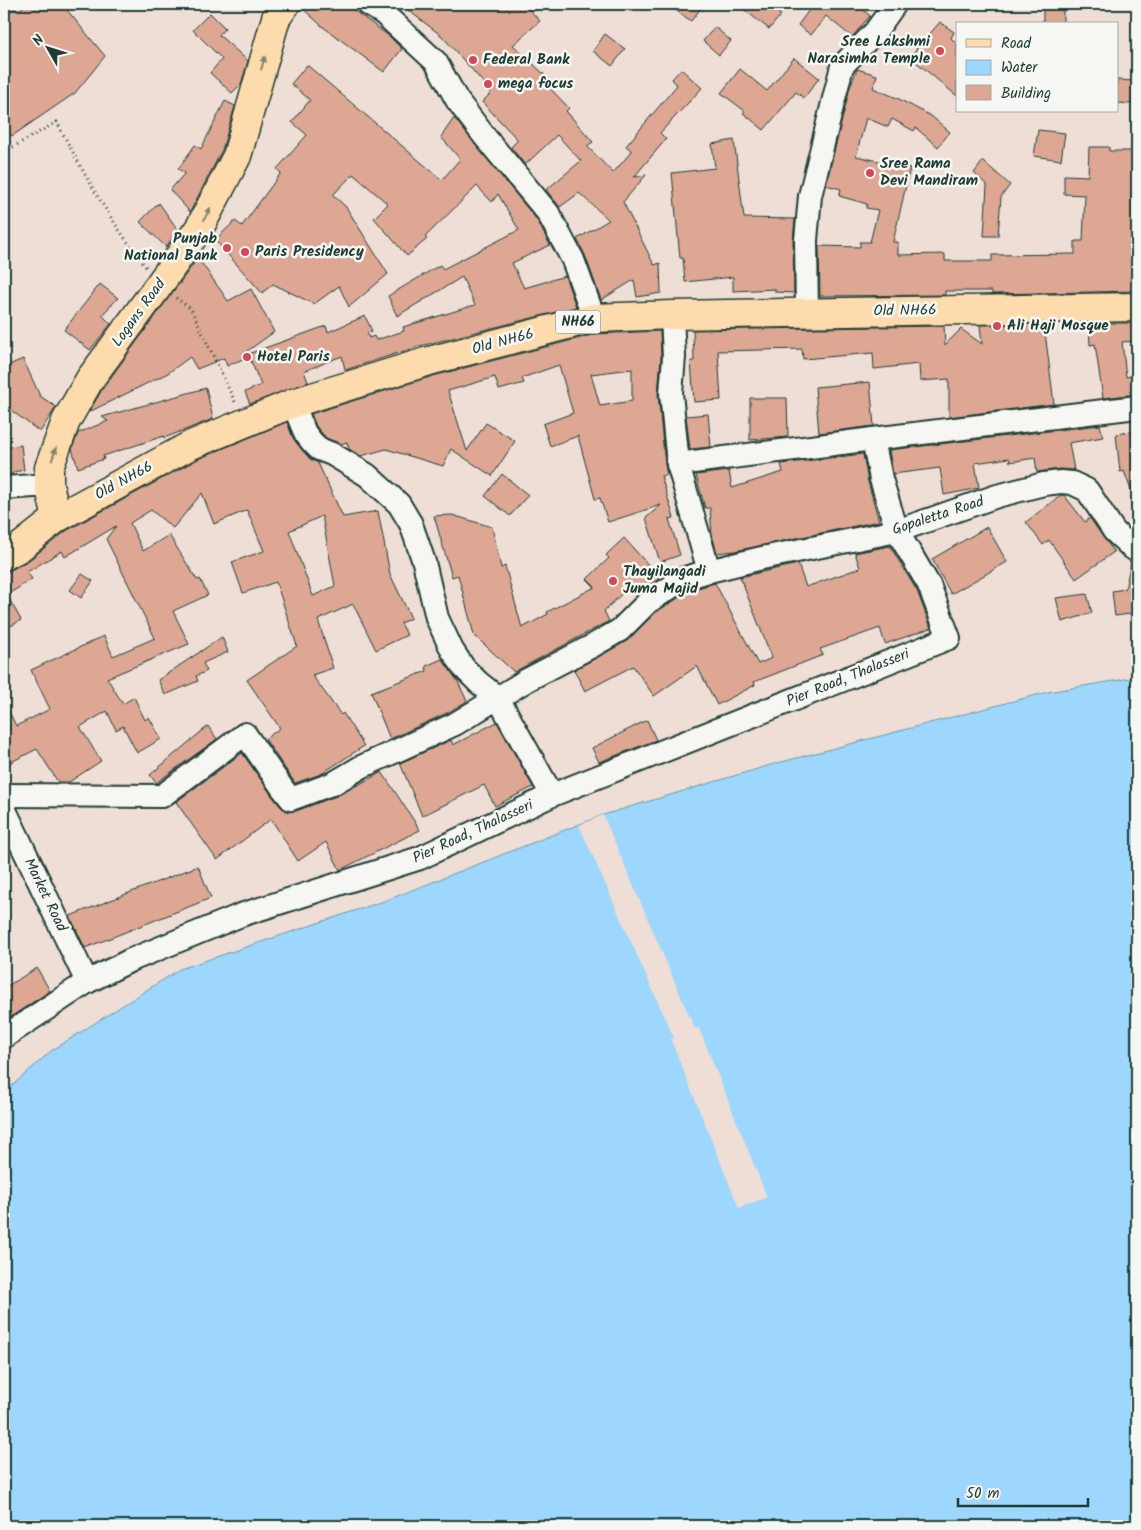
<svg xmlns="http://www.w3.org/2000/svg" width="1141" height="1530" viewBox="0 0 1141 1530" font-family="Kalam,sans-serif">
<rect width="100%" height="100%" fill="#eeded6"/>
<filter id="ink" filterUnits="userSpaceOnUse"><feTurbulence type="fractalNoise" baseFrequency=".02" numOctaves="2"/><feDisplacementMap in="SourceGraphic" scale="10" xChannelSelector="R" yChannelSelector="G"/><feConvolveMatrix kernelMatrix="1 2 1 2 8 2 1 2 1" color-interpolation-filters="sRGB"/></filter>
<g filter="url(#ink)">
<!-- water -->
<polygon fill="#9dd7fd" stroke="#6b99ad" points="1137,677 1137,1526 4,1526 4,1093 51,1051 180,969 387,900 603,815 774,764 1048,692"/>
<!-- pier -->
<polygon fill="#eeded6" points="603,815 695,1029 699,1028 767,1197 739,1208 671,1040 674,1038 579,825"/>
<!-- building -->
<g fill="#dda794" stroke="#1f3d34" fill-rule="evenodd">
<polygon points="4,4 11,4 17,11 27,4 62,4 105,56 75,93 12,136 4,126"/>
<polygon points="301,4 345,4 389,36 402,49 384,72 322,26 301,7"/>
<polygon points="400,4 524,4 540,21 513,45 549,79 546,84 569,108 566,111 593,142 587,146 613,173 632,151 626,146 677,85 672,79 681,69 702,88 660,133 666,139 634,177 646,175 623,202 654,265 660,263 661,293 637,297 634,280 601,300 585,255 577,239 609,220 579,193 560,207 546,190 581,161 557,135 525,165 511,147 518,140 482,102 491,93 489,89 442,36"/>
<polygon points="667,4 704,4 691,21"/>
<polygon points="737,4 767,4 781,15 769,29"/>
<polygon points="810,4 857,4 870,16 852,37 826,16 811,35 798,25 812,6"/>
<rect x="1043" y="5" width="20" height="19"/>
<polygon points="210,13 225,28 219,35 248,61 241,84 232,93 210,73 222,59 193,30"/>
<polygon points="940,22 954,32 951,38 957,44 957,96 910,57 926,36 927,37"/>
<polygon points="715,27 731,41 719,55 703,41"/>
<polygon points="605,34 625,49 612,66 593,51"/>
<polygon points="794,58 819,78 804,98 796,92 764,130 743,113 745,111 721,93 740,69 767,91"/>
<polygon points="307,65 442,180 460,159 441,137 454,118 537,220 550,245 512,263 524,288 565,276 576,307 420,346 345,370 342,356 304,371 308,382 250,404 245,392 261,385 248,354 326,326 328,332 365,316 372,331 367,333 369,338 374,336 376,340 404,331 403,327 475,305 462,277 397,316 388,296 440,265 443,269 519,230 498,194 492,202 477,186 425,237 427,239 407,256 374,218 388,204 353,174 333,195 346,207 388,274 349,307 339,286 314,304 273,284 262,293 215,240 235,221 242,226 281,173 277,169 307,135 292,122 310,100 291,84"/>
<polygon points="857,69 877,75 873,88 897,98 931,116 950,132 938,147 916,128 914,131 892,119 888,127 866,118 856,156 910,168 893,242 898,242 898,255 945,254 945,261 992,261 992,255 1075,254 1075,241 1083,241 1085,195 1064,194 1064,175 1088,176 1089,147 1109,147 1109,151 1137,151 1137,291 992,294 992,291 945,291 945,295 820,296 819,246 860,247 860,242 870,242 878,210 866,208 867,204 839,196 841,189 826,185 850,87"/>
<polygon points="1117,80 1137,81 1137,104 1117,103"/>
<polygon points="225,101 235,106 222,150 190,212 170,190 185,173 178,169 195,145 201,149"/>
<polygon points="1038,130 1065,133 1061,160 1034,156"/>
<polygon points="734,140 744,218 795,219 793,240 794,293 775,292 775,289 733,291 733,277 685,282 683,258 680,258 672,173 715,168 712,144"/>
<polygon points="983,161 1010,185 1001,197 998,236 984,236 987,185 974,173"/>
<polygon points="159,203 178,230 166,247 140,222 157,204 158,205"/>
<polygon points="198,258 228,301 251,289 274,332 243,354 245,358 227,366 224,358 197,369 190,357 168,373 89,412 103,388 178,285 181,283 180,282"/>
<polygon points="100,284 118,298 102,315 111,324 90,350 64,330"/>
<polygon points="1089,323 1137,323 1137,341 1122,342 1126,377 1137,375 1137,394 1103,398 1095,344 1090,345"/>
<polygon points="1044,324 1054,404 949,417 949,379 920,381 919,364 874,369 873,353 803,359 802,349 718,351 721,400 694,402 691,361 694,361 693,330 944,326 945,345 961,329 982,344 980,325"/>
<path d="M 660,331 L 661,357 L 658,394 L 665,465 L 667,475 L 661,476 L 674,518 L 669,519 L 680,555 L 660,562 L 646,518 L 661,505 L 608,522 L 600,498 L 595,499 L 578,436 L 550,446 L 543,424 L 573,413 L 559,365 L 522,378 L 524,383 L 499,390 L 495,377 L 448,391 L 467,451 L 486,423 L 515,441 L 492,476 L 451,449 L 443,466 L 386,449 L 361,456 L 349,449 L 347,442 L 341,444 L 326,438 L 316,426 L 311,414 L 433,376 L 596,334 ZM 632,369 L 632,401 L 600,406 L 591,374 Z"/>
<polygon points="23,359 40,396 56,407 40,432 4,405 4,367"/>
<polygon points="870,382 874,426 819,433 815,387"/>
<polygon points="206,388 213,419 164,438 164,436 103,456 104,459 78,468 72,449 78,433 108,421 102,417"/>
<polygon points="750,398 787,398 788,437 750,440"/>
<polygon points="708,414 711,447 690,449 686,416"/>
<path d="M 287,422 L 293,438 L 302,450 L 310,459 L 318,463 L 343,517 L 378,511 L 390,574 L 411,618 L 401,623 L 407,635 L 376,650 L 353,604 L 318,620 L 333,668 L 312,675 L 341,715 L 343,713 L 364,746 L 321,774 L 295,783 L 265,739 L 280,728 L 247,680 L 297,646 L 276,582 L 243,593 L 232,562 L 264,551 L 247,510 L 214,524 L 202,493 L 173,528 L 151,510 L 130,523 L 143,551 L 169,535 L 197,580 L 200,579 L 208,595 L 173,611 L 189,644 L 107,678 L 123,704 L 134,697 L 145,720 L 149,717 L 161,739 L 137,753 L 123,726 L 116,730 L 107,711 L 80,727 L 101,761 L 69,782 L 58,782 L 37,749 L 9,763 L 4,752 L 4,701 L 16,726 L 50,709 L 31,670 L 104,636 L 113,656 L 155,638 L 106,539 L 116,526 L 65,557 L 62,551 L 27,572 L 32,579 L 7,595 L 21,620 L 4,630 L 4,572 L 11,570 L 29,560 L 66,531 L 198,459 ZM 322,516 L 335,586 L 313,596 L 289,531 Z"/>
<polygon points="1100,425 1103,437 1069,443 1074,470 1060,469 1037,472 1035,458 1010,462 1009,458 975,463 979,488 944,495 940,468 893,474 889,450"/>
<polygon points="1137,431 1137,504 1136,504 1124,471 1120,472 1116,434"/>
<polygon points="21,445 24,470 14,472 12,474 4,475 4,448"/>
<polygon points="863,454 868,482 879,521 735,551 717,553 712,535 710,508 705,508 696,475 729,471 732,488 783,472 781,464"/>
<polygon points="502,474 528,495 510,516 485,496"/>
<polygon points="1061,495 1064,495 1085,522 1090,518 1114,552 1076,579 1049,540 1043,545 1026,522"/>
<polygon points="452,515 492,527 501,568 505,566 522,628 548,614 547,612 595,587 587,579 609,558 606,555 624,538 660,578 640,592 632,584 604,611 609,621 514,672 474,635 458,575 452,577 434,516"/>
<polygon points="987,527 1007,562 951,594 932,559"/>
<polygon points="890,546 917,591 931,628 885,644 880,628 820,649 823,655 754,682 755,685 717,705 697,666 654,696 633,666 585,691 574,670 627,641 656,612 691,590 715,583 758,664 772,658 740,577 798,564 806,587 860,568 855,553"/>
<polygon points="1131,562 1137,564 1137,613 1115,616 1112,591 1125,589"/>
<polygon points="82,574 93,581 81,598 70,590"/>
<polygon points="1087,594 1092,613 1062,622 1056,598"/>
<polygon points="222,637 228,652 203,663 207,671 196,676 198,681 165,695 158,680"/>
<polygon points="442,659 457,680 467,701 449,712 390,739 371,692 427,671 426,666"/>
<polygon points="647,720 656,740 599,762 592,748"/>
<polygon points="497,722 533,787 495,806 484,785 422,816 400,763 451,740 453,745"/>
<polygon points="208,726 217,739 156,783 150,775"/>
<polygon points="242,753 273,797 281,807 288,812 296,811 339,795 382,772 420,830 340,870 326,842 298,861 271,819 217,860 176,802"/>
<polygon points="198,866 211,898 85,948 70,916"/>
<polygon points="37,968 50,991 4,1021 4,988"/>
</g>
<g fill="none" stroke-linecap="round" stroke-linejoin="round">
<defs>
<g id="minor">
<polyline points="368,4 384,14 436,62 457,100 485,137 548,213 573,260 594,318"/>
<polyline points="807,313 806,240 810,196 842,66 875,32 895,4"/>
<polyline points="672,315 674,357 671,393 678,464 709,571"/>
<polyline points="293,403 305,433 312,442 319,449 332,454 367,475 399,504 411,524 424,562 437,618 452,650 464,668 479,683 498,698 552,795"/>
<polyline points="873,439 1137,407"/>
<polyline points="4,488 49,485"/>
<polyline points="4,795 162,796 245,734 283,789 291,799 334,783 361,767 455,724 527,680 594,645 620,630 648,602 685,578 709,571 762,558 897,531 997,496 1044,484 1061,482 1072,483 1087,490 1114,531 1131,547 1137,551"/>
<polyline points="4,808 87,982"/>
<polyline points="4,1037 87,982 131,960 241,915 420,858 552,795 949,638 929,585 897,531 881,479 873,439 678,464"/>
</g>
<g id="major">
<polyline points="57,518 49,485 49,468 66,421 90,379 159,285 200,227 237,156 276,18 286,4"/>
<polyline points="4,556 19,548 57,518 191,445 293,403 429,361 594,318 672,315 1137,307"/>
</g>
</defs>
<!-- minor casing -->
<use href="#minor" stroke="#1f3d34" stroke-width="26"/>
<!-- major casing -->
<use href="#major" stroke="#1f3d34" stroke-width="31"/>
<!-- path -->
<g stroke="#1f3d34" stroke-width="3" stroke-dasharray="1 4" stroke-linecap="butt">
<path d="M 4,152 L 57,122 C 83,173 111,222 146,267"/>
<polyline points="176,298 191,309 236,404"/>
</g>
<!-- minor -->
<use href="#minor" stroke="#f6f6f2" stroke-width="22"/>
<!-- major -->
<use href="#major" stroke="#fedbac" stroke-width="28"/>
</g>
<!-- one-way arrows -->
<defs><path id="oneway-solid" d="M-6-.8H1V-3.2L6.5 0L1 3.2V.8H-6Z" transform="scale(1.25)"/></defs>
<g fill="#83846a">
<use href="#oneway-solid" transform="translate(263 63) rotate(-74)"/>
<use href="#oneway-solid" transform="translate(207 214) rotate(-63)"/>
<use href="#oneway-solid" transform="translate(54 454) rotate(-71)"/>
</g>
</g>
<!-- markers -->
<g fill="#d1495b" stroke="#f6f6f2" stroke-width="2">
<circle cx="940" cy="51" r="5"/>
<circle cx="473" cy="60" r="5"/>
<circle cx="488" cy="84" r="5"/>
<circle cx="870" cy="173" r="5"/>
<circle cx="227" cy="248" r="5"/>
<circle cx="245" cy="252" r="5"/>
<circle cx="997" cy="326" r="5"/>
<circle cx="247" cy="357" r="5"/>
<circle cx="613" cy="581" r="5"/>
</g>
<g text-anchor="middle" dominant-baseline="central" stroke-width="5" stroke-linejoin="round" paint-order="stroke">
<!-- shield labels -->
<rect fill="#f6f6f2" stroke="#60746d" stroke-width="1" x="555.5" y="310.5" width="45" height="23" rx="4"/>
<g font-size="14" font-weight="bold" fill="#1f3d34">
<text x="578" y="322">NH66</text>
</g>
<!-- poi labels -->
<g font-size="15" font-weight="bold" fill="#1f3d34" stroke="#f6f6f2" text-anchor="start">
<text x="930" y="42" text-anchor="end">Sree Lakshmi<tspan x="930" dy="17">Narasimha Temple</tspan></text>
<text x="483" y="60">Federal Bank</text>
<text x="498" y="84">mega focus</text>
<text x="880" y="164">Sree Rama<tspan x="880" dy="17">Devi Mandiram</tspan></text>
<text x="217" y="239" text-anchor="end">Punjab<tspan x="217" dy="17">National Bank</tspan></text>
<text x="255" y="252">Paris Presidency</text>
<text x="1007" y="326">Ali Haji Mosque</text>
<text x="257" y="357">Hotel Paris</text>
<text x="623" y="572">Thayilangadi<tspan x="623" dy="17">Juma Majid</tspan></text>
</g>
<!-- street labels -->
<g font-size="15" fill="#1f3d34" stroke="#f6f6f2">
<text transform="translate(905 311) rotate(-1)">Old NH66</text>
<text transform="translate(139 313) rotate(-54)">Logans Road</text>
<text transform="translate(503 342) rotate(-15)">Old NH66</text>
<text transform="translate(124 481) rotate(-29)">Old NH66</text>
<text transform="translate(938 516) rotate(-18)">Gopaletta Road</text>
<text transform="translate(848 678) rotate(-22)">Pier Road, Thalasseri</text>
<text transform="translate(473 832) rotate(-25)">Pier Road, Thalasseri</text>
<text transform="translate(45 895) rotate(64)">Market Road</text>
</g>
</g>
<!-- margin -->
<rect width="1141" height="1530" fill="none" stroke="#f6f6f2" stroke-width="20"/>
<rect x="10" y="10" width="1121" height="1510" fill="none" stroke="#1f3d34" stroke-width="2" filter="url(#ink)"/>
<!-- legend -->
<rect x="956" y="22" width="162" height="90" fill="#f6f6f2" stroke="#a0aca6"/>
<rect x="966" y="39" width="25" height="8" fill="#fedbac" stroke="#a0aca6"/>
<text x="1001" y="48" font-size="15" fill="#1f3d34">Road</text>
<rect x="966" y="60" width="25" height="15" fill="#9dd7fd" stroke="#a0aca6"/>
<text x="1001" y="72" font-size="15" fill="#1f3d34">Water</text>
<rect x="966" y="85" width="25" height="15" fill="#dda794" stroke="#a0aca6"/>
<text x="1001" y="98" font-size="15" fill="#1f3d34">Building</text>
<!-- north arrow -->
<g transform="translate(48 48) rotate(309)" stroke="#f6f6f2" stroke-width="4" paint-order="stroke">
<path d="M0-4L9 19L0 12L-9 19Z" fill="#1f3d34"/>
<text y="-8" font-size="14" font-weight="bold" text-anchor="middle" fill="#1f3d34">N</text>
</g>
<!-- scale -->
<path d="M958 1498v8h130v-8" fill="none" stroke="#1f3d34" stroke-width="2.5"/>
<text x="966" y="1498" font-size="15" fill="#1f3d34" stroke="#f6f6f2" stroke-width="4" paint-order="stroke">50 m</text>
</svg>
